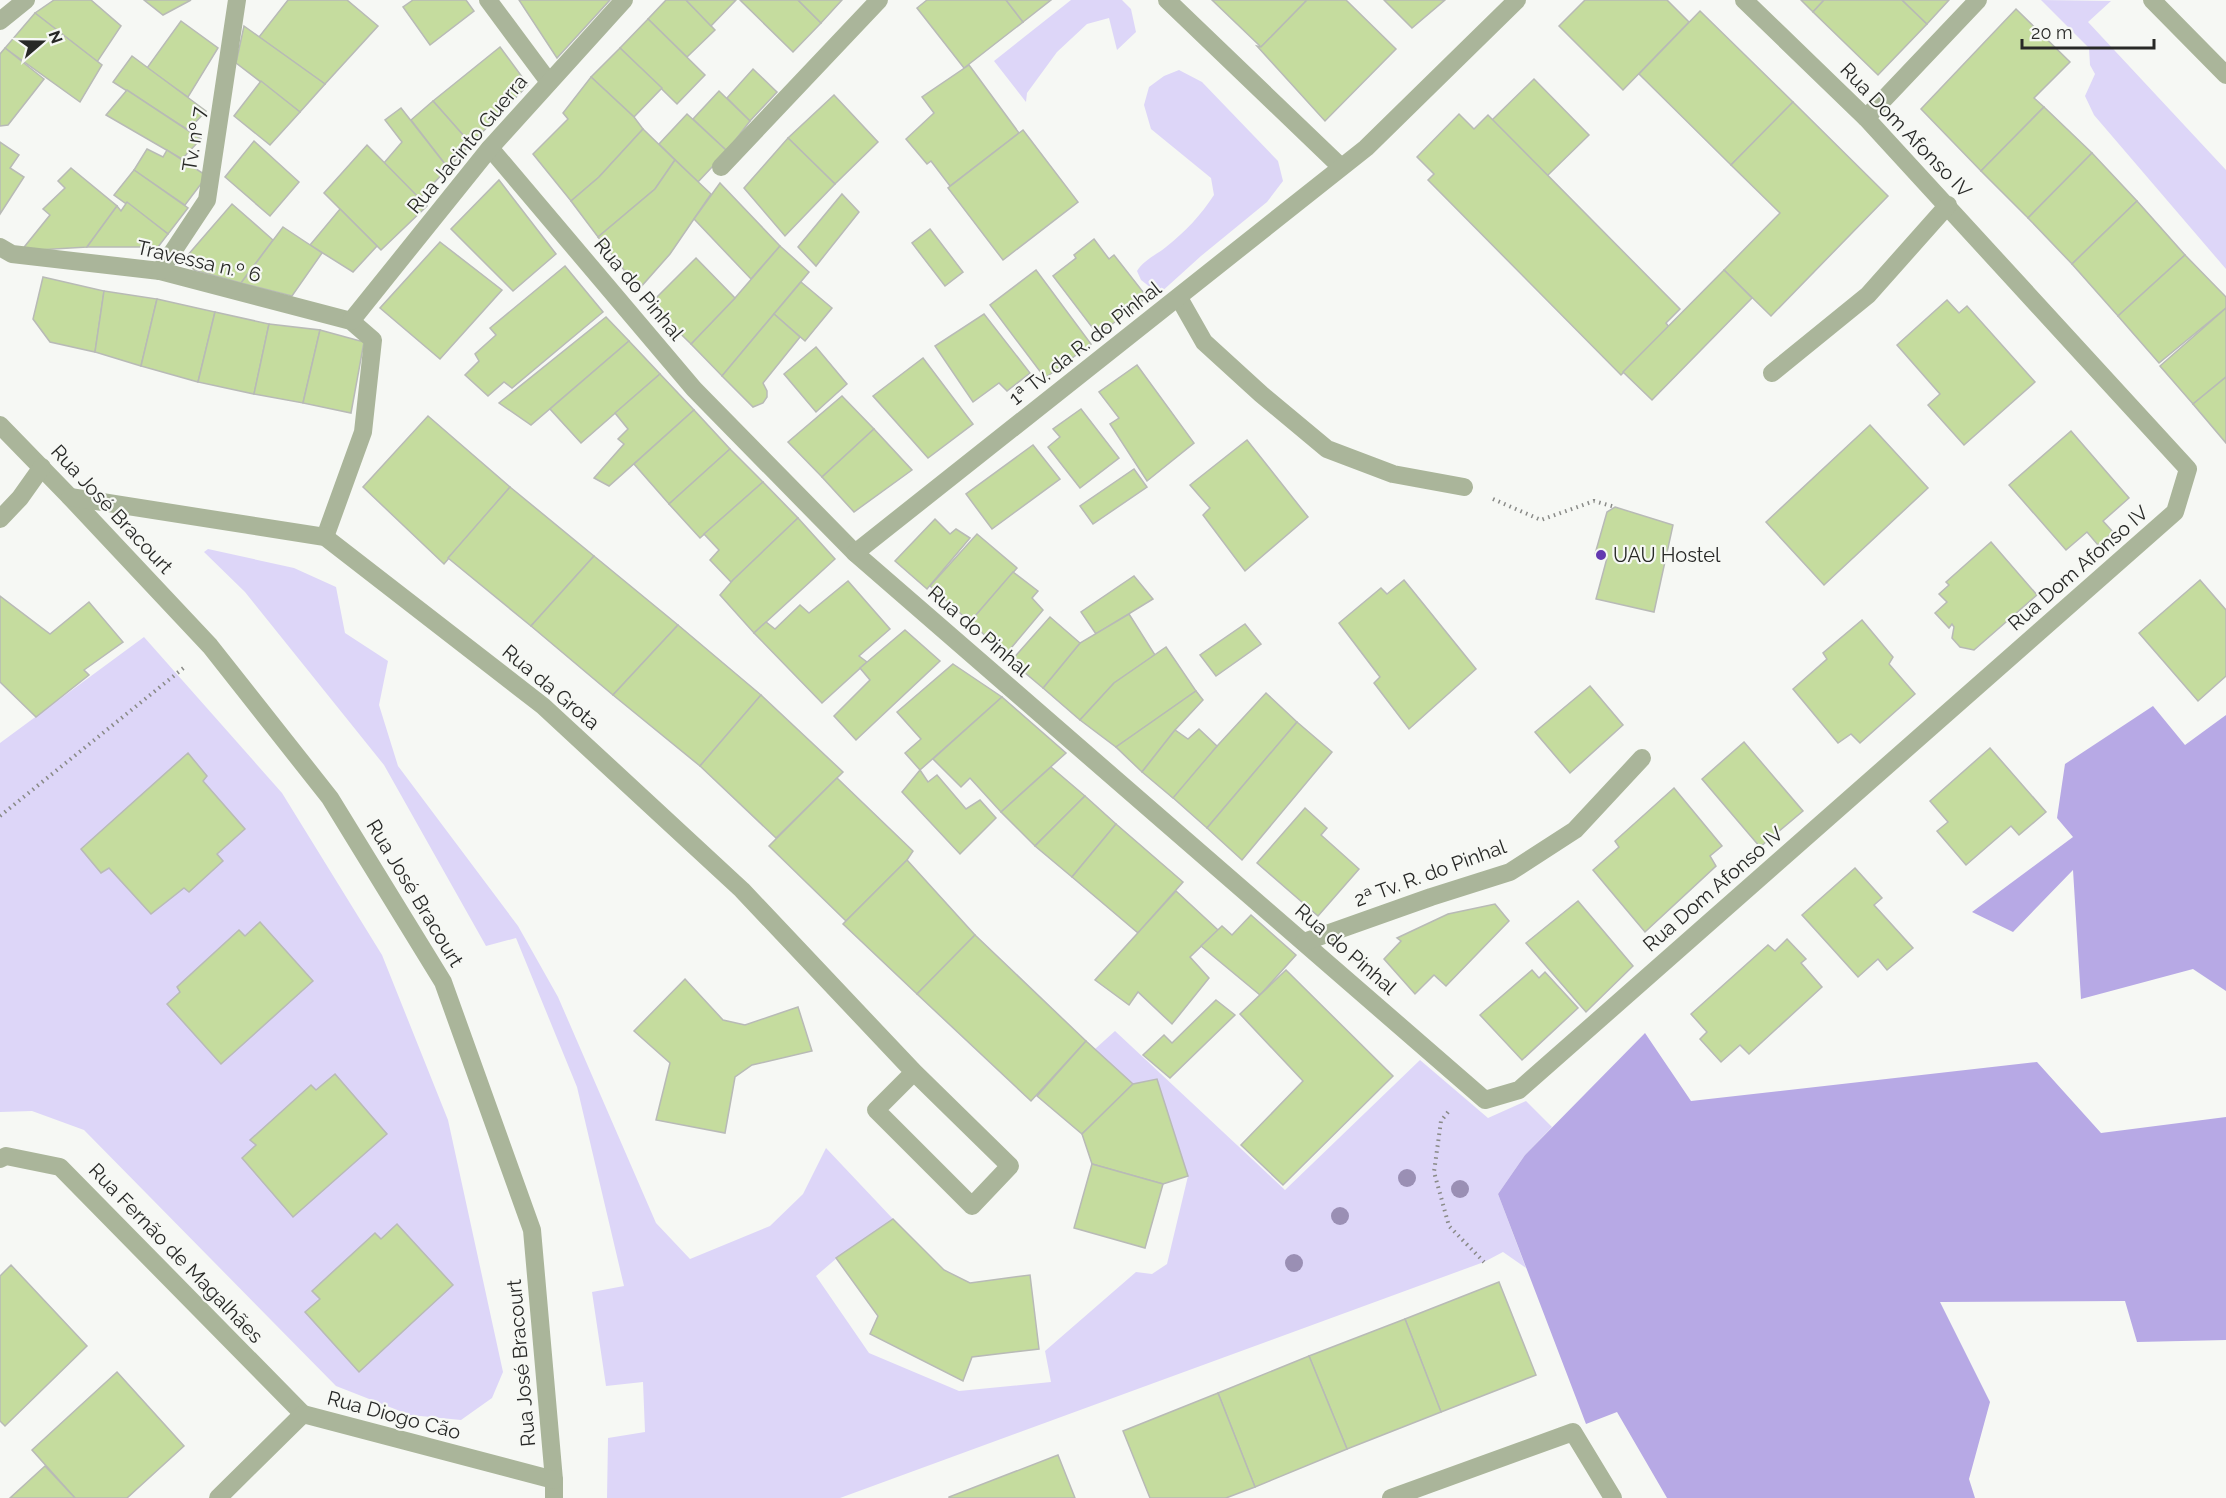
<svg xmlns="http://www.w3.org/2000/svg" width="2226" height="1498" viewBox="0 0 2226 1498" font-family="Raleway,sans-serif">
<rect width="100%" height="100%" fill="#f6f8f4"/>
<!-- green -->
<g fill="#ddd6f8">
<polygon points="1071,0 1122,0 1131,9 1136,32 1117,50 1109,18 1087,24 1057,52 1027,93 1026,102 994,61"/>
<polygon points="2041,0 2111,1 2088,22 2226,170 2226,269 2094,115 2085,96 2095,74 2090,65 2089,48"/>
<path d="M 1179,70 L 1202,82 L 1278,161 L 1283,181 L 1267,202 L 1201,256 L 1159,294 L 1141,280 L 1137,271 C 1144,260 1156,255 1166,247 C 1185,232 1201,215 1214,195 L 1211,178 L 1151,129 L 1144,105 L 1149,87 L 1164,76 Z"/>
<polygon points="208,549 294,568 336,587 345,633 388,661 379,705 398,766 518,926 558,997 656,1223 690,1259 770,1226 803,1194 826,1148 893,1219 837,1258 816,1276 869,1353 959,1391 1051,1382 1045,1351 1136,1272 1152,1274 1167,1264 1188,1176 1157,1079 1133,1084 1095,1049 1115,1031 1285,1190 1420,1060 1488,1118 1526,1101 1552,1127 1525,1155 1498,1194 1526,1268 1503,1252 1484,1262 840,1498 607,1498 608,1438 645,1432 643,1382 606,1386 592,1292 624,1286 577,1087 516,938 486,946 384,765 245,592 204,552"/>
<polygon points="144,637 282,793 382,955 448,1120 503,1372 492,1398 461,1420 410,1415 336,1386 84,1130 32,1111 0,1112 0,743"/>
</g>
<!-- forest -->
<g fill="#b7a9e5">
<polygon points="2153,706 2185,745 2226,715 2226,991 2193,969 2081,999 2073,870 2013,932 1972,912 2073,837 2057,818 2065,764"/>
<polygon points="1645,1033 1691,1101 2037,1062 2101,1133 2226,1117 2226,1340 2137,1342 2125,1301 1940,1302 1990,1402 1969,1479 1975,1498 1667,1498 1617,1412 1586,1424 1498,1194 1525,1155"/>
</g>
<!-- building -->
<g fill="#c5dc9e" stroke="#b8bab6" stroke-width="1.5">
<polygon points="54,0 91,0 121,26 97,62 35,13"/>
<polygon points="144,0 191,0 163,15"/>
<polygon points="288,0 347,0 378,26 325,84 259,37"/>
<polygon points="413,0 466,0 474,11 430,45 403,7"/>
<polygon points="519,0 610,0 557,58"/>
<polygon points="666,0 686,0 715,30 687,57 648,19"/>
<polygon points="686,0 736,0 711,26"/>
<polygon points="740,0 798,0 821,23 793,52"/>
<polygon points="798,0 842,0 821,23"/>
<polygon points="927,0 1006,0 1023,22 964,68 917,8"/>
<polygon points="1006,0 1051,0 1023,22"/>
<polygon points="1212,0 1307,0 1261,47"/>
<polygon points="1307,0 1346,0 1396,49 1325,121 1257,46 1261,47"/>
<polygon points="1384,0 1445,0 1412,28"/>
<polygon points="1585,0 1667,0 1689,22 1623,90 1559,26"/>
<polygon points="1801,0 1824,0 1813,12"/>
<polygon points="1824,0 1902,0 1927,24 1878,75 1813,12"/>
<polygon points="1902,0 1949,0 1927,24"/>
<polygon points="2016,9 2070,62 2034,98 2044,107 1981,171 1921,109"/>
<polygon points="1700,11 1793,102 1731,165 1639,74"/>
<polygon points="35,13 102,65 80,102 5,48"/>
<polygon points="648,19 705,75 677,104 620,48"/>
<polygon points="181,21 218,48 188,97 147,68"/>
<polygon points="244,26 325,84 300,112 236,63"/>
<polygon points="500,47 528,85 471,144 433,101"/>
<polygon points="5,48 44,79 8,125 0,126 0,54"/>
<polygon points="620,48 662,88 634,117 591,77"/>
<polygon points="132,56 206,111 188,130 113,82"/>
<polygon points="969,65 1019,133 950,186 931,161 927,164 906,139 934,113 922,97"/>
<polygon points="753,69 777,92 750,121 727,98"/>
<polygon points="591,77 634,117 643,129 599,177 571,201 533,154 568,119 563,113"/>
<polygon points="1534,79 1589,135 1547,176 1492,120"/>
<polygon points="261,81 300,112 270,145 234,116"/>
<polygon points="127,90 201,139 182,159 106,115"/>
<polygon points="719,91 750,121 727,151 693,119"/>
<polygon points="834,95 878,142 835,184 788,138"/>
<polygon points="433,101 471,144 448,168 411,120"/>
<polygon points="1793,102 1888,196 1771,316 1724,270 1780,213 1731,165"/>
<polygon points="2044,107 2092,153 2028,218 1981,171"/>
<polygon points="401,108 448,168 419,199 384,163 402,142 385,120"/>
<polygon points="687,114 727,151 698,182 659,144"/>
<polygon points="1459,114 1474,129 1488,115 1680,309 1666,323 1669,327 1621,375 1428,180 1434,174 1417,157"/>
<polygon points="643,129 675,160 655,189 598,237 571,201 599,177"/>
<polygon points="1023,130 1078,202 1003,260 948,188"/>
<polygon points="788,138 835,184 785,236 744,188"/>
<polygon points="254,141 299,182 270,216 225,177"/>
<polygon points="0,142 19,155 10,168 24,177 0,214"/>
<polygon points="367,145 427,206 381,250 324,193"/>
<polygon points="147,149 163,157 167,150 207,176 185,205 134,170"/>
<polygon points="2092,153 2137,201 2072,264 2028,218"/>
<polygon points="675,160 711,194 670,254 639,289 598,237 655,189"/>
<polygon points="71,168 117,206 87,247 21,251 50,215 43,209 65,188 58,181"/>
<polygon points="134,170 188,208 168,234 114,195"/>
<polygon points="499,180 556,254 513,291 451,229"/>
<polygon points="720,183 780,246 751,279 694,219"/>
<polygon points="842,194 859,212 816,266 798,247"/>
<polygon points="2137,201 2185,255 2118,316 2072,264"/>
<polygon points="127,202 168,234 158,247 87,247 117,206 121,211"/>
<polygon points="232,204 273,240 241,283 194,270 189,264 187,256"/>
<polygon points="340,209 377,246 353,272 310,245"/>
<polygon points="283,227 322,253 292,296 241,283"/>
<polygon points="930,229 963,272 945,286 912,243"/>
<polygon points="1094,239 1109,259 1114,255 1147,297 1098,335 1053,276 1076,258 1074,255"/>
<polygon points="440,242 502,290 440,359 380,308"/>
<polygon points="780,246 809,272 722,376 691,344 735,298"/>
<polygon points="2185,255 2226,297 2226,308 2159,363 2118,316"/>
<polygon points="696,258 735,298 691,344 650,304"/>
<polygon points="565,266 603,312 512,388 504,382 488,396 465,375 479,361 475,354 496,335 490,328"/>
<polygon points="1036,270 1091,344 1045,378 990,305"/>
<polygon points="1724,270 1752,298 1652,400 1623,372"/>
<polygon points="43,277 104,291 95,352 50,342 33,319"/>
<polygon points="801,282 832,308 805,341 774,314"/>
<polygon points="104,291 157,299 141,366 95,352"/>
<polygon points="157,299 215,312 198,382 141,366"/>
<polygon points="1947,300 1959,313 1967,306 2035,382 1964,445 1928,405 1940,394 1897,345"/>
<polygon points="2226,308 2226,377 2193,404 2160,366"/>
<polygon points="215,312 269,324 254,394 198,382"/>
<polygon points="774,314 800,337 763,383 767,391 767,397 763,403 753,407 722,376"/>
<polygon points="984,314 1030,373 1007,391 999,383 973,402 935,346"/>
<polygon points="606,317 629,341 531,425 499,403"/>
<polygon points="269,324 320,330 303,403 254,394"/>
<polygon points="320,330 364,342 351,413 303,403"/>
<polygon points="629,341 660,374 581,443 550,409"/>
<polygon points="816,347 847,384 816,412 784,374"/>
<polygon points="923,358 973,424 928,458 873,396"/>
<polygon points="1137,365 1194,443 1147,481 1110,424 1119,418 1099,392"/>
<polygon points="660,374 694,410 609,486 594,478 624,444 618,439 628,429 615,413"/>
<polygon points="2226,377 2226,443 2193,404"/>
<polygon points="842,396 874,429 822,477 788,442"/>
<polygon points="1081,409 1119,458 1080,488 1048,447 1060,437 1053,429"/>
<polygon points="694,410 730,449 669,504 634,464"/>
<polygon points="428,416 510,487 444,564 363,487"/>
<polygon points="1870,425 1928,488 1824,585 1766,522"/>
<polygon points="874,429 912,470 854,512 822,477"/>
<polygon points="2071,431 2129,498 2103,521 2113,532 2098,545 2087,532 2066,550 2009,485"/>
<polygon points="1247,440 1308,517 1245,571 1203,515 1210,508 1190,485"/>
<polygon points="1033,445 1060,479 992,529 966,494"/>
<polygon points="730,449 763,482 700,538 669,504"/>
<polygon points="1134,469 1147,487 1093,524 1080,506"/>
<polygon points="763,482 798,518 731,582 710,560 719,550 704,534"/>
<polygon points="510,487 594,556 531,626 448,558"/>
<polygon points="1615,507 1673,525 1654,612 1596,599 1607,558 1595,554 1607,512"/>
<polygon points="798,518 835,559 754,633 720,595 733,580"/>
<polygon points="935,519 950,534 956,529 970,538 927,589 895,561"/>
<polygon points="977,534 1017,568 970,622 930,586"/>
<polygon points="1991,542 2037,595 1974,650 1960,647 1952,638 1954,627 1952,624 1949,628 1935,613 1947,602 1939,594 1949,585 1946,582"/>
<polygon points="594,556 678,625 613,695 531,626"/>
<polygon points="1013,572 1038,591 1032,598 1043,610 1006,654 970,622"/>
<polygon points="1134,576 1153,599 1096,634 1081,612"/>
<polygon points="1404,580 1476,669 1409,729 1374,683 1380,677 1339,623 1381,588 1387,594"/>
<polygon points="2200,580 2226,610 2226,676 2198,701 2139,633"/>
<polygon points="848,581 890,629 859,656 867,662 822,703 754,633 766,622 775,629 800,605 809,613"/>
<polygon points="0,596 50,634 89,602 123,642 84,670 89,675 36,717 0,682"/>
<polygon points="1129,614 1155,655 1114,683 1080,720 1043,688 1080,643"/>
<polygon points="1050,617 1080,643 1043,688 1011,661"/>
<polygon points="1862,620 1893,657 1889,664 1915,694 1860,743 1851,734 1838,743 1793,689 1827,659 1823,653"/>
<polygon points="1245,624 1261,644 1216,676 1200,655"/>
<polygon points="678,625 761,695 700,766 613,695"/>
<polygon points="905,630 940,661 856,740 834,716 870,680 860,668"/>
<polygon points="1166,647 1196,691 1116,747 1080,720 1114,683"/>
<polygon points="953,664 1002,697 920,770 905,753 921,739 897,712"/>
<polygon points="1590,686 1623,725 1570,773 1535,732"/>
<polygon points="1196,691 1203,700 1175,730 1142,772 1116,747"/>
<polygon points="1266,693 1297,722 1207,828 1171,796"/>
<polygon points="761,695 843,772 776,838 700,766"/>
<polygon points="1002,697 1066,753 1001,812 970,778 961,787 933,759"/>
<polygon points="1297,722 1332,752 1242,860 1207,828"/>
<polygon points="1199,729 1217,746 1173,798 1142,772 1175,730 1188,739"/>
<polygon points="1744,742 1803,811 1760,847 1702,779"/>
<polygon points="1990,748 2046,812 2019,835 2011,826 1966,865 1937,831 1948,822 1930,801"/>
<polygon points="188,753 207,776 203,781 245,829 217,854 223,861 189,892 184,888 151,914 109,868 101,873 81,849"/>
<polygon points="1051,767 1085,796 1035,846 1001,812"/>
<polygon points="920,770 928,782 937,775 966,809 980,800 996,818 960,854 902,792"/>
<polygon points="837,778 913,851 907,860 846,921 769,846"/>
<polygon points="1674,788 1722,846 1710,856 1716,866 1645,932 1593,870 1619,847 1615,841"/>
<polygon points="1085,796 1116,824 1072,877 1035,846"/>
<polygon points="1305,808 1327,828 1321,835 1359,869 1318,916 1257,863"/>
<polygon points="1116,824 1183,882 1138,933 1072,877"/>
<polygon points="907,860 975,935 917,994 843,924"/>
<polygon points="1855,868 1882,898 1874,905 1913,948 1887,970 1878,959 1858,977 1802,915"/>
<polygon points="1176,891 1218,930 1190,957 1209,978 1172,1024 1138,992 1129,1005 1095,980"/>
<polygon points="1578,901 1633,966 1586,1012 1526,943"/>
<polygon points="1495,904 1509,921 1446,986 1434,975 1415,994 1384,959 1401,941 1397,938 1448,914"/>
<polygon points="1251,915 1296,955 1260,995 1201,946 1222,926 1232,935"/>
<polygon points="260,922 313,981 221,1064 167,1004 180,992 177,987 239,930 245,936"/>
<polygon points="975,935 1086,1041 1031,1101 917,994"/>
<polygon points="1787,939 1806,959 1801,963 1822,987 1749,1054 1740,1045 1721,1062 1700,1039 1707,1032 1691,1014 1768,945 1775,951"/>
<polygon points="1286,970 1393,1076 1283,1185 1241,1145 1303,1081 1240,1014"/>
<polygon points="1532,970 1539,978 1545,972 1578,1008 1522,1060 1480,1015"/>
<polygon points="685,979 723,1020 745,1025 798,1007 812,1051 752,1065 735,1077 725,1133 656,1120 670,1063 634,1031"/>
<polygon points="1216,1000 1235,1015 1170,1078 1143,1055 1164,1035 1172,1043"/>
<polygon points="1086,1041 1133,1084 1082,1134 1037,1096"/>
<polygon points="335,1074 387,1134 293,1217 242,1158 256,1145 250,1140 311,1085 316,1090"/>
<polygon points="1157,1079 1188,1176 1163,1184 1092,1164 1082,1134 1133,1084"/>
<polygon points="1092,1164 1163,1184 1145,1248 1074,1228"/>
<polygon points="893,1219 944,1270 970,1283 1030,1275 1039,1349 972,1357 963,1381 870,1334 878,1316 836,1258"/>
<polygon points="397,1224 453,1285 359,1372 305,1312 320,1299 312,1291 375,1233 381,1239"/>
<polygon points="11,1265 87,1346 5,1426 0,1421 0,1276"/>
<polygon points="1499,1282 1536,1375 1441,1412 1405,1319"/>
<polygon points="1405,1319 1441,1412 1347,1449 1309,1356"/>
<polygon points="1309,1356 1347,1449 1255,1487 1218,1393"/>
<polygon points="117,1372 184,1446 127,1498 75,1498 32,1450"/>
<polygon points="1218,1393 1255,1487 1226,1498 1150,1498 1123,1431"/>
<polygon points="1058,1455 1075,1498 949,1498 949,1497"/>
<polygon points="45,1466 75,1498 10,1498"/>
</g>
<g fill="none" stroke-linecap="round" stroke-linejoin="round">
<!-- path -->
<g stroke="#898a87" stroke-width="4" stroke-dasharray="1.5 4.5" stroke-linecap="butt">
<polyline points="1493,499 1541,520 1594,501 1615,507"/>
<polyline points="0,816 186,666"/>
<polyline points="1448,1112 1441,1121 1434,1172 1449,1226 1484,1262"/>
</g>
<!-- street -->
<g stroke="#aab59a" stroke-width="18">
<polyline points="488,0 549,82"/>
<polyline points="1167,0 1341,167"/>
<polyline points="2152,0 2226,75"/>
<polyline points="0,21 26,0"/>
<polyline points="1866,118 1978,0"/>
<polyline points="490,148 694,389 855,553 1485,1100 1519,1090 2175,512 2188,469 1866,118 1744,0"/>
<polyline points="721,167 879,0"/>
<polyline points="0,247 12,254 160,271 351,321 373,340 363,432 325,537"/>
<polyline points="160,271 207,200 237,0"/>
<polyline points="1179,298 1204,342 1261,394 1327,449 1393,474 1464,487"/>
<polyline points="351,321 490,148 624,0"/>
<polyline points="1772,373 1868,295 1948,205"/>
<polyline points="0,425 70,497 210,646 330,798 443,982 532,1230 554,1480 554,1498"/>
<polyline points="70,497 325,537 543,706 742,890 914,1072 1010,1166 972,1206 876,1110 914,1072"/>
<polyline points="0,519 20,498 42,467"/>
<polyline points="855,553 1366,148 1517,0"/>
<polyline points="1304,942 1431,897 1510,872 1575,830 1642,758"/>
<polyline points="0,1159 6,1156 60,1167 303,1414"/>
<polyline points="218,1498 303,1414 554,1480"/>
<polyline points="1391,1498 1573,1432 1613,1498"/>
</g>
</g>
<!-- trees -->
<g fill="#9a8fb4">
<circle cx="1407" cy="1178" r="9"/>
<circle cx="1460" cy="1189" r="9"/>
<circle cx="1340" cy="1216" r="9"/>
<circle cx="1294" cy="1263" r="9"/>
</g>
<!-- markers -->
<circle fill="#6339b0" stroke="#f6f8f4" stroke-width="2" cx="1601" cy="555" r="6"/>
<g text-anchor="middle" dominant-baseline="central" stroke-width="4.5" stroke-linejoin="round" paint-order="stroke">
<!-- street labels -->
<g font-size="20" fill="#282927" stroke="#f6f8f4">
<text transform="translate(1906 130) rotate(46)">Rua Dom Afonso IV</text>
<text transform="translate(194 139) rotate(-81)">Tv. nº 7</text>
<text transform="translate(467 144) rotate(-50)">Rua Jacinto Guerra</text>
<text transform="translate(199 261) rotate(13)">Travessa n.º 6</text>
<text transform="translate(639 289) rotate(50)">Rua do Pinhal</text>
<text transform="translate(1085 343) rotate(-38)">1ª Tv. da R. do Pinhal</text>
<text transform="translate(112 509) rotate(47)">Rua José Bracourt</text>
<text transform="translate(2078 568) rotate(-41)">Rua Dom Afonso IV</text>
<text transform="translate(979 631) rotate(41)">Rua do Pinhal</text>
<text transform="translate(551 687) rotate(40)">Rua da Grota</text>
<text transform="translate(1430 873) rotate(-20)">2ª Tv. R. do Pinhal</text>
<text transform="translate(1713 889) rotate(-41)">Rua Dom Afonso IV</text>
<text transform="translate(415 893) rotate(59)">Rua José Bracourt</text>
<text transform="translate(1346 949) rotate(41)">Rua do Pinhal</text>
<text transform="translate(176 1253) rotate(46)">Rua Fernão de Magalhães</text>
<text transform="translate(521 1363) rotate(-95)">Rua José Bracourt</text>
<text transform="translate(394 1415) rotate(15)">Rua Diogo Cão</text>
</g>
<!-- poi labels -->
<g font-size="20" fill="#282927" stroke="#f6f8f4" text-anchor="start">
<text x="1613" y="555">UAU Hostel</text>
</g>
</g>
<!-- north arrow -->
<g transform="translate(42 42) rotate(70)" stroke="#f6f8f4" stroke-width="4.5" paint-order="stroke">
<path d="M0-4.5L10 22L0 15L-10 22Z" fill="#282927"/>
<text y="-9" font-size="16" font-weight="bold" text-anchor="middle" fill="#282927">N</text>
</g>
<!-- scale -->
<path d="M2022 39v9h132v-9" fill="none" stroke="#282927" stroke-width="3"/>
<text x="2031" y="39" font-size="18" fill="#282927" stroke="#f6f8f4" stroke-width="4.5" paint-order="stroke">20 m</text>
</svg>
